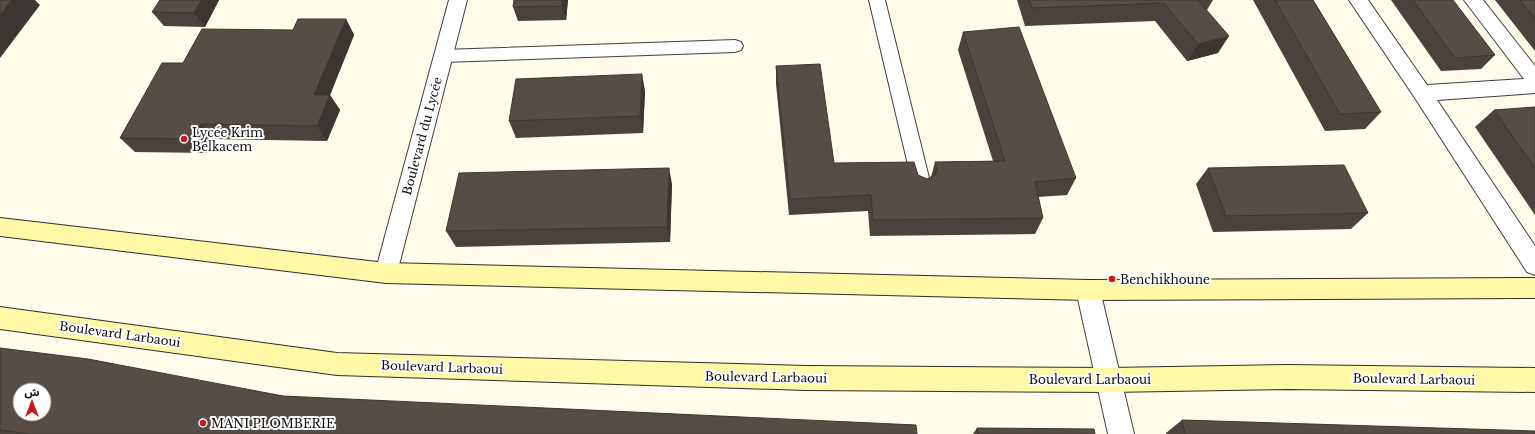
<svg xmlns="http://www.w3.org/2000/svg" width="1535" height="434" viewBox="0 0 1535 434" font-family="'Libre Baskerville','Noto Sans Arabic',serif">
<rect width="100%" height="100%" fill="#fffceb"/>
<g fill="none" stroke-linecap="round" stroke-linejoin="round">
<defs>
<g id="service">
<polygon points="869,0 885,0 931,186 929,191 922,194 915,191 913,186"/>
<polygon points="735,40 741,42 743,46 741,50 735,52 443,62 437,60 435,56 437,52 443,50"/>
</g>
<g id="minor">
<polygon points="449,0 467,0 397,273 394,280 386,283 378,280 375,273"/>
<polygon points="1349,0 1368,0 1427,85 1524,79 1464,0 1483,0 1535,66 1535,93 1437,100 1535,246 1535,275 1527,272 1415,98"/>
<polygon points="1088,280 1096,283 1100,290 1134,434 1108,434 1076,290 1080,283"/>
</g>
<g id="secondary">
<polygon points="0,218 386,263 1088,280 1535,278 1535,298 1088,300 386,283 0,236"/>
<polygon points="0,307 337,353 806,366 1110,368 1288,365 1535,368 1535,392 1288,389 1110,392 806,390 337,375 0,329"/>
</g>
</defs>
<!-- service casing -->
<use href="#service" stroke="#3f3f3f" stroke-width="2"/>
<!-- minor casing -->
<use href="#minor" stroke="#3f3f3f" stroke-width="2"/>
<!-- secondary casing -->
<use href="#secondary" stroke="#2e2e2e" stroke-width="2"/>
<!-- service -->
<use href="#service" fill="#fff" fill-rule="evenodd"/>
<!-- minor -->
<use href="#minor" fill="#fff" fill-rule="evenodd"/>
<!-- secondary -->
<use href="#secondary" fill="#fff8a6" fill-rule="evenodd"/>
</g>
<!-- wall -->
<g fill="#4a423d">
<polygon points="219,0 205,27 164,26 152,12"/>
<polygon points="568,0 566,20 518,21 513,7"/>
<polygon points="1017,0 1213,0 1207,10 1218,53 1187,61 1155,21 1025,26"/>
<polygon points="1253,0 1313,0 1381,112 1365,129 1325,131"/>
<polygon points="1391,0 1453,0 1495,55 1481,69 1441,71"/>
<polygon points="1495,0 1535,0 1535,51"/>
<polygon points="346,19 354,35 330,95 340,110 327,141 214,139 207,153 135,152 120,138 183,63 293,30"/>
<polygon points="963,32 1076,178 1067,195 1038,197 1043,218 1035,234 870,236 868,211 789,215 776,84 776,66 834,163 918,175 927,179 931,177 935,162 993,161 958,50"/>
<polygon points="645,91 643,133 516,138 509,121"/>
<polygon points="1535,107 1535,215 1475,127 1494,110"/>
<polygon points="1208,168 1368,213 1351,229 1213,232 1196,184"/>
<polygon points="672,184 670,242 456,247 446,231"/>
<polygon points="0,348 283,396 917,434 0,434"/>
<polygon points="1182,420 1535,434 1166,434 1166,433"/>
<polygon points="977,428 1095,434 973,434"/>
</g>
<!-- shaded-wall -->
<g fill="#3c3632">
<polygon points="11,0 35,0 40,5 0,58 0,15"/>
<polygon points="201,0 219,0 205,27 194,13"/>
<polygon points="562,0 568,0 566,20 562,6"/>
<polygon points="346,19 354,35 330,95 340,110 327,141 317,126 314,95"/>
<polygon points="1229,36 1218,53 1187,61 1198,44"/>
<polygon points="642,74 645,91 643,133 640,116"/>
<polygon points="201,124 214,139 207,153 193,139"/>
<polygon points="669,168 672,184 670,242 667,227"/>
</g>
<!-- building -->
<g fill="#564d47" stroke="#3c3632" fill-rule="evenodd">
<polygon points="0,0 11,0 0,15"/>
<polygon points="160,0 201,0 194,13 152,12"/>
<polygon points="514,0 562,0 562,6 513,7"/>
<polygon points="1029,0 1198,0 1229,36 1198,44 1164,3 1032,8"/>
<polygon points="1275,0 1313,0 1381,112 1340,114"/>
<polygon points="1413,0 1453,0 1495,55 1455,58"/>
<polygon points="1520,0 1535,0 1535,18"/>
<polygon points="298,19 346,19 314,95 330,95 317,126 201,124 193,139 120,138 162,63 183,63 202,29 293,30"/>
<polygon points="1019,27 1076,178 1035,182 1043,218 873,220 871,195 790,199 776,66 820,64 834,163 914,162 918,175 927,179 935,175 937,169 935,162 1005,161 963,32"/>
<polygon points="642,74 640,116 509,121 516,79"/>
<polygon points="1535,107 1535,168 1494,110"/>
<polygon points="1344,165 1368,213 1226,216 1208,168"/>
<polygon points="669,168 667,227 446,231 459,173"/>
<path d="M 0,348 L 88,359 L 283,396 L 916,425 L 917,434 L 29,434 L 0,430 ZM 20,390 L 44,390 L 44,414 L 20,414 Z"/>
<polygon points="1182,420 1535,431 1535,434 1185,434"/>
<polygon points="977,428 1094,429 1095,434 978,434"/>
</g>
<!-- markers -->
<g fill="#c9181a" stroke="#fff" stroke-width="1.5">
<circle cx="184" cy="139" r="4"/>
<circle cx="1112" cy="279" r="4"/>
<circle cx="203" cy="423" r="4"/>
</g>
<g text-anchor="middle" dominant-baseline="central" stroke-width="4" stroke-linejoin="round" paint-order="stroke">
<!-- poi labels -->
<g font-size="12" fill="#0c0c0c" stroke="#fff" text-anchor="start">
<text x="192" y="132">Lycée Krim<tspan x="192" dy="14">Belkacem</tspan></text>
<text x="1120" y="279">Benchikhoune</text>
<text x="211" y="423">MANI PLOMBERIE</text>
</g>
<!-- street labels -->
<g font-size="12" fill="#0c0c0c" stroke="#fff">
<text transform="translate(422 136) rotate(-75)">Boulevard du Lycée</text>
<text transform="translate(120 334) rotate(8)">Boulevard Larbaoui</text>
<text transform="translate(442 367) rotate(2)">Boulevard Larbaoui</text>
<text transform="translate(766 377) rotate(1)">Boulevard Larbaoui</text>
<text x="1090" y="379">Boulevard Larbaoui</text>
<text transform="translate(1414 379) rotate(1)">Boulevard Larbaoui</text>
</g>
</g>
<!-- north arrow -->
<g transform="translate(32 402)"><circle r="19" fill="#ffffff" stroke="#9e9e9e"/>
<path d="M0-3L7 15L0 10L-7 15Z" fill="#c9181a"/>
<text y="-6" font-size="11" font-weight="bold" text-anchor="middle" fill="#0c0c0c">ش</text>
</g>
</svg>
